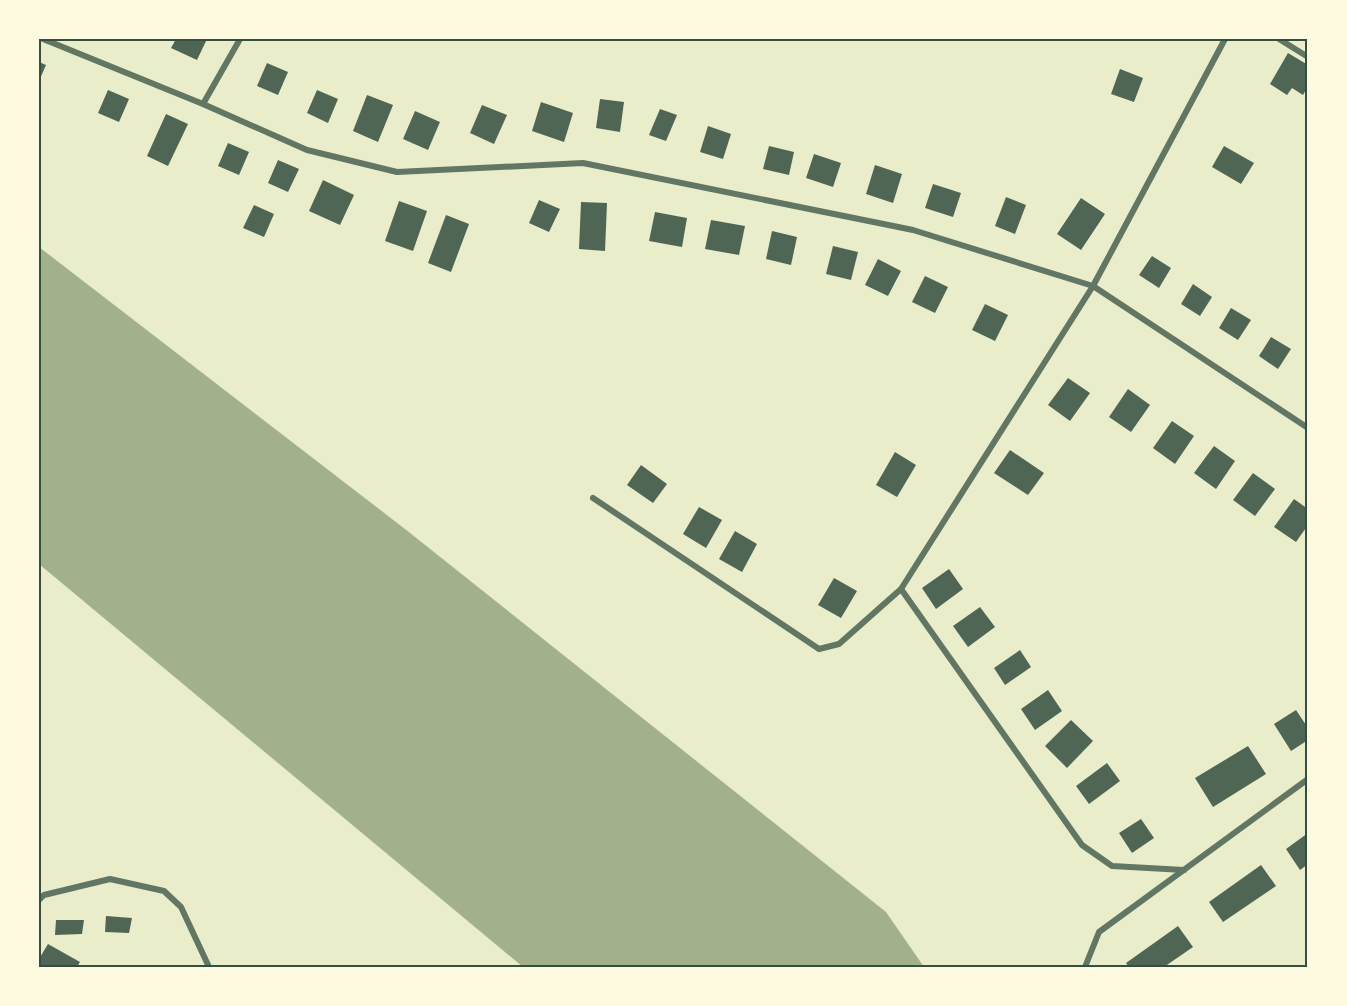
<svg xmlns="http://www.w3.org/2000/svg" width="1347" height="1006" viewBox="0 0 1347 1006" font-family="Arial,sans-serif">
<rect width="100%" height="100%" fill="#e9edc9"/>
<!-- water -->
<polygon fill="#a3b18a" points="39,247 405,529 886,912 924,967 523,967 39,564"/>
<!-- building -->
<g fill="#4f6655">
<polygon points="176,39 207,39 197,60 171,48"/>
<polygon points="1288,53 1308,65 1308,86 1303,95 1292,88 1287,95 1270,84"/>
<polygon points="39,62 46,65 39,81"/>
<polygon points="267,63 288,72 278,95 257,86"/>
<polygon points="1120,69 1143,78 1134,102 1111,94"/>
<polygon points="108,90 129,99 119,122 98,113"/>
<polygon points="317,90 338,99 328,123 307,113"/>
<polygon points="367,95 393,105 378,142 353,131"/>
<polygon points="600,99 624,102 620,132 596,128"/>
<polygon points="541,102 573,113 564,142 532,131"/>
<polygon points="482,105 507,115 494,144 470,133"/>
<polygon points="660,109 677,115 666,141 649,135"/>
<polygon points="415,111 440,122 428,150 403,139"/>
<polygon points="166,114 188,124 168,166 147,156"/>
<polygon points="708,126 731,134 723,159 700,152"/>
<polygon points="228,143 249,152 239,175 218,166"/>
<polygon points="769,146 794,152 789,175 763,169"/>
<polygon points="1224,146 1254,163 1241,184 1212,167"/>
<polygon points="814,154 841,163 833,187 806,178"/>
<polygon points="278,160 299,169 288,192 268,183"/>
<polygon points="875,165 902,174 893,203 866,194"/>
<polygon points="323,180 354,195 340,225 309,211"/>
<polygon points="933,184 961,193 953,217 925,208"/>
<polygon points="1006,197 1026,205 1015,234 995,226"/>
<polygon points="1081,198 1105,214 1081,250 1057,234"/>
<polygon points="539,200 560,209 549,232 529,223"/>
<polygon points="399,201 427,211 413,251 385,241"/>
<polygon points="581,202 607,203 605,251 579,249"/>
<polygon points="254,205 274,214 264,237 243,228"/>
<polygon points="655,212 687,218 682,247 649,241"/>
<polygon points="446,215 469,224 451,272 428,263"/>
<polygon points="711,220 745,226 739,255 705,249"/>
<polygon points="772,231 797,237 791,265 766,259"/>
<polygon points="833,246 858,252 851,280 826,274"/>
<polygon points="1152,256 1171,268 1159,288 1139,275"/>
<polygon points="878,259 901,271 888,296 865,285"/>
<polygon points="925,276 948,287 935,313 912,302"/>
<polygon points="1193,284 1212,297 1200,316 1181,304"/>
<polygon points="985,304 1008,315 995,341 972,330"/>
<polygon points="1231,308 1251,320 1238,340 1219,328"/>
<polygon points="1271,337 1291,349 1278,369 1259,356"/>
<polygon points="1068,378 1090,393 1070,421 1048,405"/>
<polygon points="1128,389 1150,405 1131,432 1109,417"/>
<polygon points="1172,421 1194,436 1175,464 1153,448"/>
<polygon points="1214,446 1235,461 1216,489 1194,473"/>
<polygon points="1010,450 1044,473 1028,495 994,473"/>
<polygon points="895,452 916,465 897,497 876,485"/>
<polygon points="641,465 667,484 653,503 627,485"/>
<polygon points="1253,473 1275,489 1255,516 1233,500"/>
<polygon points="1294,499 1308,509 1308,525 1296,542 1274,527"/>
<polygon points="699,507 722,520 706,548 683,534"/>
<polygon points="735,531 757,544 742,572 719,559"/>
<polygon points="949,569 963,589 936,609 922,588"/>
<polygon points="834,578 857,591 841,618 818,605"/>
<polygon points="980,607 995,627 968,647 953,626"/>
<polygon points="1020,650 1031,667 1005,685 994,668"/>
<polygon points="1048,690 1062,711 1035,730 1021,709"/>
<polygon points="1296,710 1308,728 1308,740 1291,751 1274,724"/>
<polygon points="1071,720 1093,741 1067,768 1045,746"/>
<polygon points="1248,746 1266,774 1213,807 1195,778"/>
<polygon points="1107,763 1120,781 1089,804 1076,786"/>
<polygon points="1141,819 1154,838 1132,853 1119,833"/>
<polygon points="1308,833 1308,864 1300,870 1286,849"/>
<polygon points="1261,865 1276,886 1223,922 1209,902"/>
<polygon points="106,916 132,918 129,933 105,932"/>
<polygon points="56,920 84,920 82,934 55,935"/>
<polygon points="1178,926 1193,947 1164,967 1129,967 1126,963"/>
<polygon points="48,944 80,962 77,967 39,967 39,959"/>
</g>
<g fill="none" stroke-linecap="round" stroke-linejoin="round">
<!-- minor -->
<g stroke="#617663" stroke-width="6">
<polyline points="43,39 203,104 307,150 397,172 583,163 913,230 1093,286 1308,428"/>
<polyline points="1279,39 1308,57"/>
<polyline points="203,104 240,39"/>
<polyline points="593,498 819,649 839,644 901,589 1082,845 1112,866 1184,870"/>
<polyline points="901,589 1093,286 1225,39"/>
<polyline points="39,900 44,895 110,879 164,891 181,907 209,967"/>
<polyline points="1085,967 1099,932 1308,779"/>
</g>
</g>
<!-- border -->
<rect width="1347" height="1006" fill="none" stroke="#fefae0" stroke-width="81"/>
<rect x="40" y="40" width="1266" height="926" fill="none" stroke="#344e41" stroke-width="2"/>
</svg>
